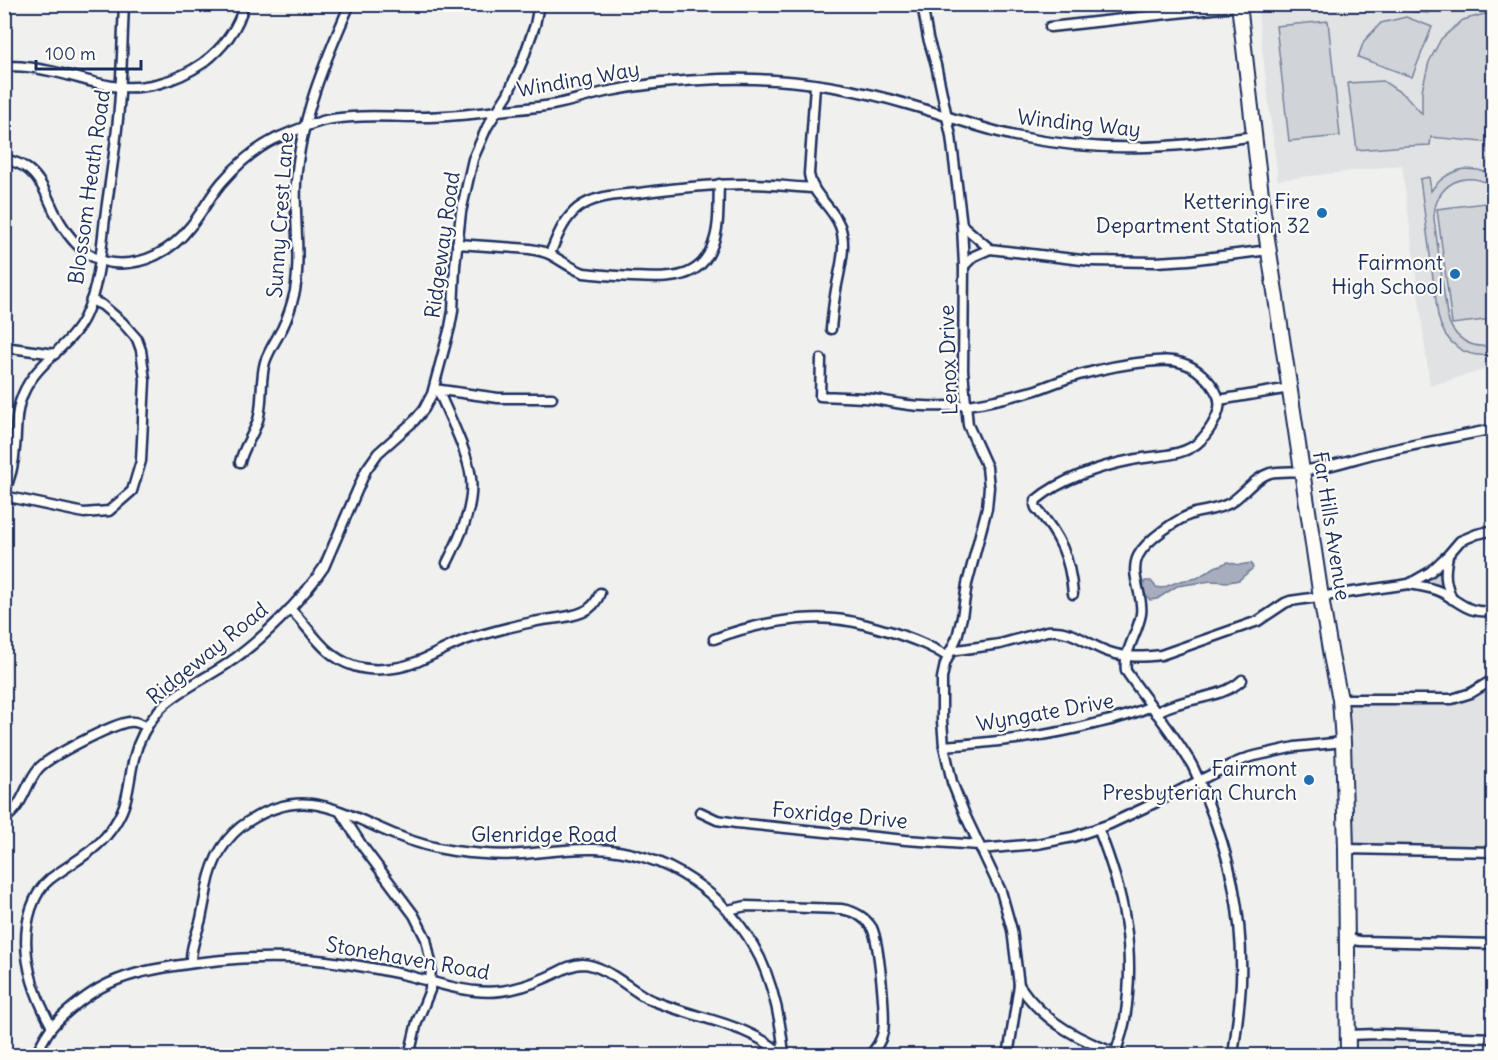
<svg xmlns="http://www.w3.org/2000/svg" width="1498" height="1060" viewBox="0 0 1498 1060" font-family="Delius,sans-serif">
<rect width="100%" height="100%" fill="#f0f0ee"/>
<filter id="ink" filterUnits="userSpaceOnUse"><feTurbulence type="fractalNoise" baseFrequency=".0167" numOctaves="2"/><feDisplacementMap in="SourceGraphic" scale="12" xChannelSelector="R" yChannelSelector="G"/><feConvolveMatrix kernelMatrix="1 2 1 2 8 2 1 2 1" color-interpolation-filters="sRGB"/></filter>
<g filter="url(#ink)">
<!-- built -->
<g fill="#e0e2e3">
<polygon points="1257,5 1493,5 1493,367 1430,386 1402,165 1278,180"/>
<polygon points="1493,679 1493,852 1346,849 1340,699 1446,700"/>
<polygon points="1348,1035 1411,1035 1410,1055 1348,1055"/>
</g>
<!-- green -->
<g fill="#d0d3d8" stroke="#76819b" stroke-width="1.5">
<polygon points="1377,5 1429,5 1428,13 1377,9"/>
<polygon points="1488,13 1494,13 1493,143 1431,137 1430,145 1407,146 1357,150 1348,83 1383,81 1406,96 1422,114 1422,90 1429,62 1441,39 1463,20"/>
<polygon points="1406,17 1432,27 1412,77 1358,57 1364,41 1381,23"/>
<polygon points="1328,21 1340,136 1289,141 1276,26"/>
<path d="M 1464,169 L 1478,170 L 1492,174 L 1493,175 L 1493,187 C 1466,167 1433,185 1434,219 L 1447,315 C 1452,338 1471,350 1493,345 L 1493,354 C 1466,360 1444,343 1438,316 L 1420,179 L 1429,177 L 1431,191 C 1439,179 1450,172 1464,169 Z"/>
<polygon points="1493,202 1493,319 1452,324 1437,209"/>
<polygon points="1440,572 1443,589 1423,583"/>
</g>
<!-- water -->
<polygon fill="#a7adbd" stroke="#6f7b97" stroke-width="1.5" points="1228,562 1239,565 1251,563 1253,568 1239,580 1229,582 1211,581 1177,586 1157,599 1150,600 1145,594 1143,586 1145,581 1151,581 1156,587 1162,588 1180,581 1197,578 1215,567"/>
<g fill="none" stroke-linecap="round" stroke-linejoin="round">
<defs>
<g id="minor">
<polyline points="922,4 928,38 936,65 951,136 962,225 964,266 963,370 968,425 987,467 989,487 987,508 967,584 962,617 957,637 945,664 942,678 942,721 944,746 952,782 965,815 1001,891 1012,930 1019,985 1008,1056"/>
<polyline points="1050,27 1240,6"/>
<path d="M 4,67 C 20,65 35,68 50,71 C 71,75 91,83 112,86 C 144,91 177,81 203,63 C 222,49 239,28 244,4"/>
<path d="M 815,85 L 809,174 C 812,195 832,206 840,226 C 848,248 838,274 835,296 C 833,307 832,318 831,329"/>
<path d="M 4,159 C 13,161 22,164 29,170 C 42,181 47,196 54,211 C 66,235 85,260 113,263 C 143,266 172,251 190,227 C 202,213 210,196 222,182 C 236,166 255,149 275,139 C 291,132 309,124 326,120 C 357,114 390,117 422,117 C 447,117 472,114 497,111 C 515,109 534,108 552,105 C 570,102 587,96 605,92 C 643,84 682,80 721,79 C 784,77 850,87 910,105 C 945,115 979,128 1015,136 C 1097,153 1172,149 1254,136"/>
<polyline points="962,225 990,249 1090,261 1156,262 1189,260 1269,250"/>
<path d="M 457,244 L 530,249 C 536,250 543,251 549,254 C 561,260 572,269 584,273 C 600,275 615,276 631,277 C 664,278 700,283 713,244 C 720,226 718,204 719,184"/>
<path d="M 550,254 C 557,237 563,220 578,208 C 595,195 619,195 639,193 C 676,188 712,184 749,184 C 770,184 791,187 813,188"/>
<polyline points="964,266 974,256 990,249"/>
<polyline points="4,347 55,354"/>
<path d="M 821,359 L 820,396 C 838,397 856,397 874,399 C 891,402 907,406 924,406 C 937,407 951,406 965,405 C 989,403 1013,396 1036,390 C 1050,385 1064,379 1079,375 C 1101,369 1123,364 1146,362 C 1158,361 1170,359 1182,363 C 1197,367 1212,382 1218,396 C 1224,410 1210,430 1201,440 C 1184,458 1154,455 1132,460 C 1101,466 1061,479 1036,500 L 1035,505 L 1036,508 C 1060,536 1070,557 1073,594"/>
<polyline points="434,389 498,398 552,398"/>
<path d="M 438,390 C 448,414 468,452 471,478 C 474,508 460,537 447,563"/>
<polyline points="1219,400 1290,388"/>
<path d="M 240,462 C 244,445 256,432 259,416 C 263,398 260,380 265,362 C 269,350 276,340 282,329 C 288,317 292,304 295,291 C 301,255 294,218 296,182 C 300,119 325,61 350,4"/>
<path d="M 4,492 C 11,477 14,463 15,448 C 17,429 15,411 23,394 C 36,362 70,348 85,316 C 99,286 101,251 105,218 C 109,188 114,158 117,128 C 122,87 122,46 124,4"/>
<polyline points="4,496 84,513 109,511 132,491 141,461 145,380 141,350 137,339 122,322 102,305 91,300"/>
<path d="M 1448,556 C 1444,574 1445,582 1452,599"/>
<path d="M 1409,584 C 1420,586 1431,587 1441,592 C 1462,603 1467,614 1494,611"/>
<path d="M 290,609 C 311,629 324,657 354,666 C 366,670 381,670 394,668 C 422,664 445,646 471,638 C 491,632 513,626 533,622 C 550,618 567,619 583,612 C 592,608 597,602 600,593"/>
<path d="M 714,639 C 753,624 807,613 849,621 C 863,623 876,628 889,631 C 910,638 930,645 948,657"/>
<path d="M 950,651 L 1000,644 L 1047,631 C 1075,629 1085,644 1109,652 C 1127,658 1143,657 1161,655 L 1258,621 L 1285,603 L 1290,601 L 1409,584 L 1430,572 L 1448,555 L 1460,541 L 1477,534 L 1494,530"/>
<polyline points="1340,699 1452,699 1471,693 1494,679"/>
<path d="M 1156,713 C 1181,697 1222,700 1242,680"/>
<path d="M 944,746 C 996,742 1047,737 1098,723 C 1116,719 1134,714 1151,706"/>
<polyline points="700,812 717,820 736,823 906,840 979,845"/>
<polyline points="341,813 363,847 414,915 426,939 431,963 430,990 417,1022 409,1056"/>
<path d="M 4,819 C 23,807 25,785 38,769 C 48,757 113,724 129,722 C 135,721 142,724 147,727"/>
<path d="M 1098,828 C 1124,893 1136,949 1125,1019 C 1123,1032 1118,1043 1115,1056"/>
<polyline points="981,849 1037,844 1073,837 1110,824 1161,800 1230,765 1250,757 1295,747 1343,742"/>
<polyline points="1346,849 1494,852"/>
<path d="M 728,910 L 746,906 L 841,909 C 854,911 865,917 872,928 C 879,942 886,1016 883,1032 C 881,1041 876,1049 869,1056"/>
<polyline points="1347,939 1360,941 1494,944"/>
<path d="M 191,963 C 190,948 197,934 201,919 C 203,909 205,899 207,888 C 212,861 225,836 249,821 C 305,785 340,812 393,834 C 413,842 433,848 454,851 C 477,854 500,856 522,854 C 546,852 570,848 595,849 C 666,851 729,895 760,958 C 774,988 781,1023 784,1055"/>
<path d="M 1019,985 C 1044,1023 1083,1042 1124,1056"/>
<path d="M 52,1027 C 32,991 18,950 31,909 C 35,897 40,887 50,879 C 71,863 95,852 110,831 C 130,805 127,787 134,758 C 138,741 148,723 159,710 C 174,693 208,677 227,664 C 260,642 302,600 324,567 L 366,470 L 378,453 L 414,421 L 424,409 L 432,394 L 450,327 L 453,311 L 455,266 L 461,212 L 473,159 L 487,127 L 508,94 L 522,62 L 535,25 L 539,4"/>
<polyline points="1348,1035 1377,1034 1494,1038"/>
<path d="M 35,1056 C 40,1046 45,1036 51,1028 C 63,1014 84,997 100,988 C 123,975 149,970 174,966 C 230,957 286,954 341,963 C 367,967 393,971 417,978 C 437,983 455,989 475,991 C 499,994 523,988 545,978 C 558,973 569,964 583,964 C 605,965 628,988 647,998 C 692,1019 746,1021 784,1056"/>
<path d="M 1233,1056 C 1236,1031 1240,1007 1241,982 C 1243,920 1232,861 1208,803 C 1203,790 1198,777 1192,765 C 1173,732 1148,703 1126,671 C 1123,652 1138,633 1141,614 C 1144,595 1129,575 1138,556 C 1146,540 1178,518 1195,513 C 1208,510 1219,509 1230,503 C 1244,494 1254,478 1270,473 C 1280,471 1292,472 1302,471 C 1310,470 1317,468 1324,467 C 1342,463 1360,457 1377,453 C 1416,444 1455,437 1494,429"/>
</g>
<polyline id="primary" points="1239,4 1263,212 1321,597 1331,656 1340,699 1343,742 1346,849 1348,1056"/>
</defs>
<!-- minor casing -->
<use href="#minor" stroke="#1b2f5e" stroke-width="13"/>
<!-- primary casing -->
<use href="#primary" stroke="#1b2f5e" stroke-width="18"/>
<!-- minor -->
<use href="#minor" stroke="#fdfcf7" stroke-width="8"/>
<!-- primary -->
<use href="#primary" stroke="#fdfcf7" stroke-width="14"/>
</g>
</g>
<!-- markers -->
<g fill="#1f6fb2" stroke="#fdfcf7" stroke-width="2">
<circle cx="1322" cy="213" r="6"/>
<circle cx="1455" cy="274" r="6"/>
<circle cx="1309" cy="780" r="6"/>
</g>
<g text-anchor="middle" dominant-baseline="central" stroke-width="4.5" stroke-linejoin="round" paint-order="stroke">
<!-- street labels -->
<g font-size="21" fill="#1b2f5e" stroke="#fdfcf7">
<text transform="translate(578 79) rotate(-10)">Winding Way</text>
<text transform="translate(1079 123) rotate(6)">Winding Way</text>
<text transform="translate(89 187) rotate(-82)">Blossom Heath Road</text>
<text transform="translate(280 215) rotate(-86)">Sunny Crest Lane</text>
<text transform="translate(442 245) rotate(-82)">Ridgeway Road</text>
<text transform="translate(948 360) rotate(-92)">Lenox Drive</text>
<text transform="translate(1332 526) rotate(81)">Far Hills Avenue</text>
<text transform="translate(207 653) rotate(-39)">Ridgeway Road</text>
<text transform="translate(1045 712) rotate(-10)">Wyngate Drive</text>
<text transform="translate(840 815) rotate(5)">Foxridge Drive</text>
<text x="544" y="834">Glenridge Road</text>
<text transform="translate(408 958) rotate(10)">Stonehaven Road</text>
</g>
<!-- poi labels -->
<g font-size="21" fill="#1b2f5e" stroke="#fdfcf7" text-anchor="end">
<text x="1310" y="201">Kettering Fire<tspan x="1310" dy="24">Department Station 32</tspan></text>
<text x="1443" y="262">Fairmont<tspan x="1443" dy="24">High School</tspan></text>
<text x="1297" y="768">Fairmont<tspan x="1297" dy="24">Presbyterian Church</tspan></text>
</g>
</g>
<!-- margin -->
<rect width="1498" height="1060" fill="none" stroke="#fdfcf7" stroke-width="24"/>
<rect x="12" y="12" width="1474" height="1036" fill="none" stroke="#1b2f5e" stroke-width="2" filter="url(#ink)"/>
<!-- scale -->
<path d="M36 60v9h105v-9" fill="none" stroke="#1b2f5e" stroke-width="3"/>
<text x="45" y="60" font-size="18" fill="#1b2f5e" stroke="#fdfcf7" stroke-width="4.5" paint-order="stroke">100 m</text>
</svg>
